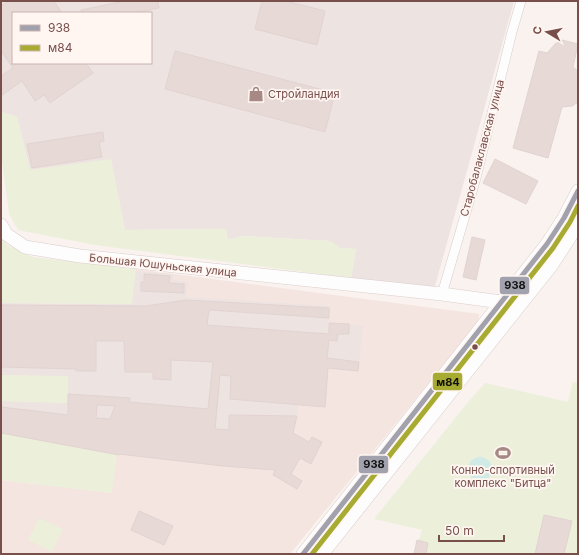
<svg xmlns="http://www.w3.org/2000/svg" width="579" height="555" viewBox="0 0 579 555" font-family="Inter,sans-serif">
<rect width="100%" height="100%" fill="#f9f2ef"/>
<!-- residential -->
<polygon fill="#f4e5e0" points="136,269 479,314 478,322 290,554 1,554 1,480 112,493 1,401 68,403 68,376 1,375 131,304"/>
<!-- industrial -->
<g fill="#ede3e1" fill-rule="evenodd">
<path d="M 1,1 L 514,1 L 435,286 L 429,289 L 351,278 L 356,249 L 340,248 L 330,241 L 242,236 L 228,240 L 225,229 L 125,230 L 111,160 L 30,170 L 17,117 L 1,111 ZM 13,13 L 151,13 L 151,63 L 13,63 Z"/>
<polygon points="135,271 173,274 173,280 188,282 186,297 331,306 329,322 363,326 358,371 327,369 325,407 298,405 297,416 294,429 267,470 223,466 117,454 1,433 1,401 68,403 68,377 1,375 1,303 132,304"/>
</g>
<!-- green -->
<g fill="#ecefda">
<polygon points="1,111 17,117 30,170 111,159 125,230 226,229 228,240 242,236 331,241 340,248 356,249 351,278 95,245 18,230 9,214 1,153"/>
<polygon points="1,235 7,245 32,257 136,269 132,304 1,303"/>
<polygon points="1,375 68,376 68,403 1,401"/>
<polygon points="573,382 578,383 578,554 414,554 417,540 419,540 422,530 374,519 469,401 485,383 568,402"/>
<polygon points="1,433 117,454 112,493 1,480"/>
<polygon points="39,518 63,529 52,552 28,540"/>
</g>
<!-- water -->
<circle fill="#d0ebe5" cx="480" cy="469" r="12"/>
<!-- building -->
<g fill="#e6d9d6" stroke="#e2d3d1" fill-rule="evenodd">
<polygon points="8,1 54,1 62,13 13,13 13,63 86,63 93,73 50,103 44,95 35,101 22,81 1,96 1,76 13,68 1,51 1,6"/>
<polygon points="124,1 158,1 159,8 133,13 81,13 81,10"/>
<polygon points="262,1 286,1 325,11 317,45 255,29"/>
<polygon points="562,40 578,44 573,67 578,71 578,102 572,106 562,107 548,158 513,148 539,51 547,53 555,44"/>
<polygon points="175,51 335,93 325,132 165,89"/>
<polygon points="103,132 104,141 99,142 102,157 32,168 27,144"/>
<polygon points="495,159 538,181 526,204 483,183"/>
<polygon points="472,237 485,240 476,280 463,277"/>
<polygon points="144,274 170,276 169,283 184,284 184,293 141,291 141,282 144,282"/>
<path d="M 186,300 L 329,308 L 329,318 L 209,310 L 207,325 L 329,334 L 329,323 L 349,324 L 349,334 L 338,334 L 337,341 L 329,340 L 327,358 L 359,362 L 358,371 L 328,368 L 325,407 L 230,399 L 231,376 L 220,375 L 215,429 L 229,430 L 229,415 L 297,416 L 293,433 L 309,442 L 312,437 L 322,442 L 311,464 L 300,458 L 291,474 L 302,481 L 297,489 L 273,475 L 275,470 L 223,466 L 119,454 L 119,455 L 1,433 L 1,407 L 68,415 L 68,394 L 130,398 L 129,402 L 208,409 L 213,362 L 171,360 L 171,380 L 153,379 L 153,372 L 125,372 L 124,341 L 96,341 L 96,371 L 76,371 L 76,369 L 1,367 L 1,305 L 146,306 ZM 97,405 L 115,406 L 110,419 L 96,418 Z"/>
<polygon points="139,511 173,526 164,545 131,530"/>
<polygon points="544,515 572,521 564,554 535,554"/>
<polygon points="417,540 428,543 426,554 414,554"/>
</g>
<g fill="none" stroke-linecap="round" stroke-linejoin="round">
<defs>
<polyline id="street" points="442,294 476,178 512,32 521,1"/>
<g id="secondary">
<polyline points="1,225 6,234 25,247 80,256 442,294 501,302"/>
<polyline points="303,554 547,244 564,218 578,191"/>
<polyline points="322,554 551,266 570,237 578,221"/>
</g>
</defs>
<!-- street casing -->
<use href="#street" stroke="#d8cdcc" stroke-width="10"/>
<!-- secondary casing -->
<use href="#secondary" stroke="#dacecc" stroke-width="14"/>
<!-- street -->
<use href="#street" stroke="#fefdfd" stroke-width="9"/>
<!-- secondary -->
<use href="#secondary" stroke="#fefdfd" stroke-width="13"/>
<defs>
<polyline id="bus-1" points="303,554 547,244 564,218 578,191"/>
<polyline id="bus-2" points="312,554 553,248 570,222 578,206"/>
</defs>
<!-- bus-1 casing -->
<use href="#bus-1" stroke="#fff6f2" stroke-width="8"/>
<!-- bus-2 casing -->
<use href="#bus-2" stroke="#fff6f2" stroke-width="8"/>
<!-- bus-1 -->
<use href="#bus-1" stroke="#a1a2ae" stroke-width="5"/>
<!-- bus-2 -->
<use href="#bus-2" stroke="#a7ab32" stroke-width="5"/>
</g>
<!-- icons -->
<defs>
<symbol id="shop-bare" viewBox="-9 -9 18 18"><path d="M-5-2.5h2.3a2.7 3.5 0 0 1 5.4 0H5L5.5 6h-11ZM-1.5-2.5h3a1.5 2.3 0 0 0-3 0Z" fill="#a68885" stroke="#fff6f2" stroke-width="2.5" paint-order="stroke"/></symbol>
<symbol id="stadium-bare" viewBox="-9 -9 18 18"><path d="M0-5a6.5 5 0 1 0 0 10a6.5 5 0 1 0 0-10ZM-3.5-1.8h7v3.6h-7Z" fill="#a68885" stroke="#fff6f2" stroke-width="2.5" paint-order="stroke"/></symbol>
</defs>
<g fill-rule="evenodd">
<use href="#shop-bare" x="245" y="83" width="22" height="22"/>
<use href="#stadium-bare" x="492" y="442" width="22" height="22"/>
</g>
<!-- markers -->
<circle fill="#794f4c" stroke="#fff6f2" stroke-width="1.5" cx="475" cy="347" r="3.5"/>
<g text-anchor="middle" dominant-baseline="central" stroke-width="3.5" stroke-linejoin="round" paint-order="stroke">
<!-- poi labels -->
<g font-size="11" fill="#794f4c" stroke="#fff6f2" text-anchor="start">
<text x="268" y="94">Стройландия</text>
<text x="503" y="470" text-anchor="middle">Конно-спортивный<tspan x="503" dy="13">комплекс "Битца"</tspan></text>
</g>
<!-- street labels -->
<g font-size="11" fill="#794f4c" stroke="#fff6f2">
<text transform="translate(482 148) rotate(-75)">Старобалаклавская улица</text>
<text transform="translate(163 265) rotate(6)">Большая Юшуньская улица</text>
</g>
</g>
<g stroke="#fff6f2" stroke-width="1.5">
<rect x="499" y="276" width="31" height="19" rx="4" fill="#a1a2ae"/>
<rect x="432" y="372" width="31" height="19" rx="4" fill="#a7ab32"/>
<rect x="358" y="455" width="31" height="19" rx="4" fill="#a1a2ae"/>
</g>
<g font-size="11" text-anchor="middle" font-weight="bold" fill="#111">
<text x="515" y="289">938</text>
<text x="448" y="386">м84</text>
<text x="374" y="468">938</text>
</g>
<!-- border -->
<rect width="579" height="555" fill="none" stroke="#794f4c" stroke-width="4"/>
<!-- legend -->
<rect x="12" y="12" width="140" height="52" fill="#fff6f2" stroke="#c9b3b0"/>
<rect x="20" y="25" width="20" height="6" fill="#a1a2ae" stroke="#c9b3b0"/>
<text x="48" y="32" font-size="12" fill="#794f4c">938</text>
<rect x="20" y="45" width="20" height="6" fill="#a7ab32" stroke="#c9b3b0"/>
<text x="48" y="52" font-size="12" fill="#794f4c">м84</text>
<!-- north arrow -->
<g transform="translate(547 32) rotate(280)" stroke="#fff6f2" stroke-width="3" paint-order="stroke">
<path d="M0-3L7 15L0 10L-7 15Z" fill="#794f4c"/>
<text y="-6" font-size="11" font-weight="bold" text-anchor="middle" fill="#794f4c">С</text>
</g>
<!-- scale -->
<path d="M439 535v6h65v-6" fill="none" stroke="#794f4c" stroke-width="2"/>
<text x="445" y="535" font-size="12" fill="#794f4c" stroke="#fff6f2" stroke-width="3" paint-order="stroke">50 m</text>
</svg>
